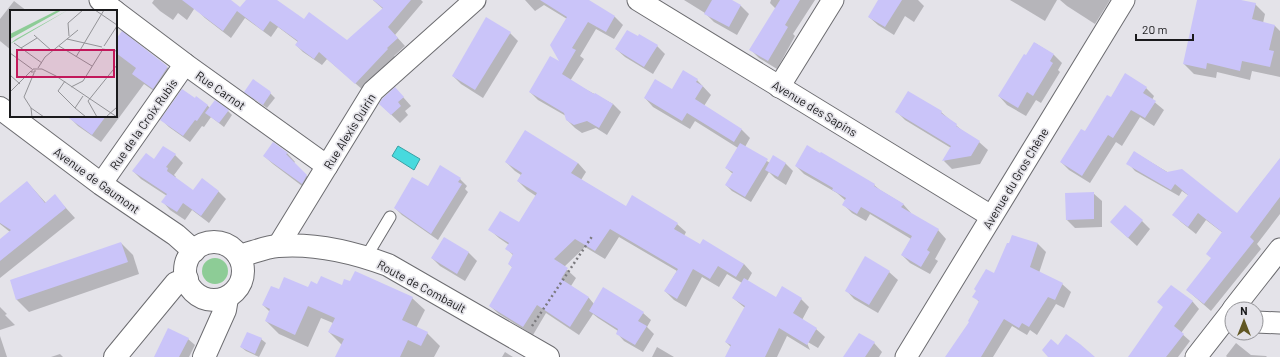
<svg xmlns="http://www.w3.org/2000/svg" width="1280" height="357" viewBox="0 0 1280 357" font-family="Barlow,sans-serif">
<rect width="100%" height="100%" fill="#e4e3e9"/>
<!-- green -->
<circle fill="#8dcc96" cx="215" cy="271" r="13"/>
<!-- water -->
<polygon fill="#47dade" stroke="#3aa0a4" points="398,146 420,159 414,170 392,156"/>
<!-- shadow -->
<g fill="#0003">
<polygon points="154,0 190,0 196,6 187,20 178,13 173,20 160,11 152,3"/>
<polygon points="206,0 229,0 240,8 247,0 276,0 304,21 347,41 383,9 373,0 421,0 423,2 395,35 405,46 394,56 395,57 363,90 327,59 322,65 303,52 296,45 298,42 278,27 271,37 245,18 231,38 205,18 198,11"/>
<polygon points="525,0 587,0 615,17 623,25 614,39 596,29 580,56 584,59 570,81 613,104 621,112 607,135 596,128 582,133 575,128 567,120 566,116 538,100 530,92 562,64 567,19 544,5 535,11"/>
<polygon points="684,0 730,0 741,6 749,14 737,35 714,22 705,13"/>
<polygon points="771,0 815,0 793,34 795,36 777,69 759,58 751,50 776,9 770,3"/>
<polygon points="880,0 918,0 924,6 914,22 905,16 894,35 878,25 869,17"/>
<polygon points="1010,0 1057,0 1045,21"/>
<polygon points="1060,0 1110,0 1095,24 1067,6"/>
<polygon points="1198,0 1237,0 1255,4 1265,14 1263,23 1275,26 1280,31 1280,77 1252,71 1250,80 1217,72 1216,78 1194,74 1184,64"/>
<polygon points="14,1 27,11 11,11 11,50 0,41 0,19"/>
<polygon points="510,33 518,41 483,98 461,84 453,76"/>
<polygon points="638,38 657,46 665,54 653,74 625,57 616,49"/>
<polygon points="116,41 166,66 175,75 161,96 144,84 101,142 78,126 70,118 72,116 116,116"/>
<polygon points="1035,43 1054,55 1062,63 1058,70 1060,72 1041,103 1036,100 1026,116 1007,105 999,96"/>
<polygon points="697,80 711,95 704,106 742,130 750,138 745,147 770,163 785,163 793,171 786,185 775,178 769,172 751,202 732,191 726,185 733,174 726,168 738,148 695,121 690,129 653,107 645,98 672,90"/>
<polygon points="1146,88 1154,96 1152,100 1164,110 1154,126 1140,117 1122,146 1116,142 1090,183 1069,170 1061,162 1111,99"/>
<polygon points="269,92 275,98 267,108 250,96"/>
<polygon points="403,97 411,106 405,111 408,115 400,123 380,104"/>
<polygon points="195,99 207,105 210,108 228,111 232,115 224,127 211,117 204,127 202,126 190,142 169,127 162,120"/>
<polygon points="897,112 941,112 966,134 979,142 988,150 980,164 952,169 944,161 951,148 905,120"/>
<polygon points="1134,152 1237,214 1280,159 1280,214 1257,244 1261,249 1211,311 1187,290 1212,258 1223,233 1206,220 1196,234 1181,222 1174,215 1189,196 1182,191 1179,196 1135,171 1128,163"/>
<polygon points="287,153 295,162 294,163 315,185 310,192 273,164 264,156"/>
<polygon points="175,155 183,163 174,175 176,177 175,178 193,191 218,191 226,199 209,223 192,210 185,220 170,210 163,202 167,196 141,179 133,171 154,160"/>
<polygon points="506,162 578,163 586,172 581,180 626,207 677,224 686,232 684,236 700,245 744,264 752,273 747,282 776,299 801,299 809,307 802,320 816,329 825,337 818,348 806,341 810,350 787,336 777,357 726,357 731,347 726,342 745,308 733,298 742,283 727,274 719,287 702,277 686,307 674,300 665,291 677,271 619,237 605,259 585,247 564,267 576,278 571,286 589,298 594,304 643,313 651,320 647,327 654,334 643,352 624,341 617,333 618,331 598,318 593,314 579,335 546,313 533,335 499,314 490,306 513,268 509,264 514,256 507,249 509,245 499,238 490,230 519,223 536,196 527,190 518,181 521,175 515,171"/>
<polygon points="796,166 874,185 880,190 903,204 911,213 911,214 938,230 946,239 935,259 938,261 930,274 910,263 902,255 911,239 870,214 866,221 852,213 844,205 846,201 837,193 804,174"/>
<polygon points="460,179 467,186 465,189 468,192 438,240 402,215 395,208 428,188"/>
<polygon points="27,182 46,203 55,196 75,218 0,278 0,240 10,232 0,224 0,204"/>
<polygon points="1093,193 1102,201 1102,227 1075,228 1067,220"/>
<polygon points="1142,221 1150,229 1137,246 1111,222"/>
<polygon points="1012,236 1038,244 1046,252 1039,273 1062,284 1071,292 1064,308 1056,304 1037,335 1030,330 1027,335 1012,326 993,357 946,357 970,322 980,303 974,296 995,274 1010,245"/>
<polygon points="444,238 469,253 477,261 465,281 440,266 432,258"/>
<polygon points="121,243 133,255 139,274 29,312 17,300 11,281"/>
<polygon points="889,272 898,280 878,313 854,299 846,290"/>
<polygon points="317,285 342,286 412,298 425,310 416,328 427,333 440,346 434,357 337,357 342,345 329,332 333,323 321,318 308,347 279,334 266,321 270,312 263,305 280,291 308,289"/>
<polygon points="1171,286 1193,302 1199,309 1181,333 1190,341 1178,357 1129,357 1164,308"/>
<polygon points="0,307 7,314 5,315 15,325 0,330"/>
<polygon points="0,336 7,357 0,357"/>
<polygon points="188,339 195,345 189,357 155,357"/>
<polygon points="261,339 266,343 259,357 246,351 241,347"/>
<polygon points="874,343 882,352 879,357 845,357"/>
<polygon points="1236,343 1251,355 1266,356 1267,357 1227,357 1226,356"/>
<polygon points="657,347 674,357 652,357"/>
<polygon points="505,352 513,357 502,357"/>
<polygon points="60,354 63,357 51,357"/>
</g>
<!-- building -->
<g fill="#cac4f9">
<polygon points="182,0 231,0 240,7 246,0 277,0 304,19 309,12 347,40 383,8 373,0 411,0 388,27 398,38 387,48 388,49 355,84 319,52 314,59 295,45 298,41 270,21 263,31 237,11 223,31"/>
<polygon points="540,0 589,0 615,16 606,32 588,22 572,48 576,50 562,74 594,94 595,93 613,104 599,128 587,121 574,125 566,120 564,113 529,92 550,56 559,61 550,45 567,17"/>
<polygon points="712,0 732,0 741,5 729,27 704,14"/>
<polygon points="780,0 800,0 785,25 788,27 768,61 749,50"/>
<polygon points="878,0 902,0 885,27 868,17"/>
<polygon points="1197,0 1241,0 1256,3 1252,19 1275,25 1269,50 1274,51 1270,67 1242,61 1240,71 1207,63 1206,69 1183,64"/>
<polygon points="486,17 511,32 475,90 452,76"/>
<polygon points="627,30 638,36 639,34 658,45 644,67 615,49"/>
<polygon points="122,31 167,66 167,68 153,89 132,74 136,68 116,53 116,39"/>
<polygon points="1034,42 1054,54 1050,61 1053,63 1033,96 1027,92 1018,108 998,96 1024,54 1026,55"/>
<polygon points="683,70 698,79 696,82 703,86 695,99 742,129 734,142 687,113 682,121 644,98 655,79 672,89"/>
<polygon points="1125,73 1147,87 1143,93 1156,101 1145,118 1131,110 1113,138 1108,135 1082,176 1060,162 1081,129 1085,131 1107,95 1111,97"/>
<polygon points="253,79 270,91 271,93 263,105 244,92"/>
<polygon points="395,87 404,97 398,102 401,106 391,115 379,104 382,99"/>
<polygon points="182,89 195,98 196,96 208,105 197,121 195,120 183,136 160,120"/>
<polygon points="908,91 942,111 941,113 957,124 956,126 980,141 971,156 942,161 951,146 895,112"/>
<polygon points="215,100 229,110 219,123 205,113"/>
<polygon points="66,116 106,116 92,135"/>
<polygon points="525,130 578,163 571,173 626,206 632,195 678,223 674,229 700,244 703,239 744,264 736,277 718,266 710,279 693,269 677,299 664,291 678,269 610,229 595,251 575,239 554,259 568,268 561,279 589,297 570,327 537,305 523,327 489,306 512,267 508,264 513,254 505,249 509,243 488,230 500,211 519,222 537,193 517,181 522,173 505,162"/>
<polygon points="273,142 288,153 286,154 307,175 302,184 263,156"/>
<polygon points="740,143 768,159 745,197 725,185 733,172 725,168"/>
<polygon points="807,145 820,153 821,152 875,184 874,186 904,204 901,207 939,229 927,250 930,252 921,267 901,255 912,236 861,207 857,214 842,205 846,198 832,190 833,188 795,166"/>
<polygon points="163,146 176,154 166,167 168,168 167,171 193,190 202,178 219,191 201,216 183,203 177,212 161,202 167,194 132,171 146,153 154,159"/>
<polygon points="1134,151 1167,172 1182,169 1237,213 1280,158 1280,197 1250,237 1254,241 1204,304 1186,290 1211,258 1206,254 1222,232 1198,213 1188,227 1172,215 1188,195 1175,184 1171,190 1126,164"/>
<polygon points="773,155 786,163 778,177 765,170"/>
<polygon points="440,165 461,178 458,182 462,184 431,234 394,208 412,177 428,186"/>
<polygon points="27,181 45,203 55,194 66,208 0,261 0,239 11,230 0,223 0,203"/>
<polygon points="1094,192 1094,219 1066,220 1065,193"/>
<polygon points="1125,205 1143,220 1128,238 1110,222"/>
<polygon points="1012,235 1038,243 1030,267 1063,283 1055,300 1048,297 1029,327 1022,323 1019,328 1004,319 981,357 945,357 969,322 968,321 979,301 972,297 976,291 974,289 986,269 994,273 1007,243 1009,243"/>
<polygon points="444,237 469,252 457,274 431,258"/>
<polygon points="121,242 128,262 16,300 10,280"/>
<polygon points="865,256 890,271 869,305 845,291"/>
<polygon points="355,271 413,297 402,320 428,332 421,346 408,340 400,357 335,357 344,339 328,332 335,318 308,306 295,335 265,321 270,309 262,305 271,286 279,289 284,277 308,287 311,281 317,284 321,276 342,285 344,279 350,281"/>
<polygon points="744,278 776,297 782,286 802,298 793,313 817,328 807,345 779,328 765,357 725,357 731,345 725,342 745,306 732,298"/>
<polygon points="1171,285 1193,301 1174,326 1184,334 1166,357 1128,357 1163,307 1157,302"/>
<polygon points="603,287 644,312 638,321 647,326 635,345 616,334 618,329 589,311"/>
<polygon points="168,328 189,338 179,357 154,357"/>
<polygon points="247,332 262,338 255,354 240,347"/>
<polygon points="859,333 875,342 865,357 843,357"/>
<polygon points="1066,334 1080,344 1095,357 1048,357 1042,350 1051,339 1058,345"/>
</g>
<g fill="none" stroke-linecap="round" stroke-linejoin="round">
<defs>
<polyline id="service" points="366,257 390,217"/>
<g id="minor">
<polyline points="100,0 115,11"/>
<polyline points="638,0 991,216"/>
<polyline points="116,12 185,64 327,166"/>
<polyline points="779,87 833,0"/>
<polyline points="101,184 185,64"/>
<polyline points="278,246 373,91 475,0"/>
<polyline points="1233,309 1280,249"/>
<polyline points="1256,322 1280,323"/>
<polyline points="906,357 1124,0"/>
<polyline points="1196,357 1232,311"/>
</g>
<g id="tertiary">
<polyline points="0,108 101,184 176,235 194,251"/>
<circle cx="214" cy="271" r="29"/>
<path d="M 239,256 C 252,253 265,247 278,246 C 316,243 353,252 388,265 L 548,357"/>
<polyline points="115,357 176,283 187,279"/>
<polyline points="204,357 225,310 227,298"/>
</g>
</defs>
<!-- service casing -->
<use href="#service" stroke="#6c6c70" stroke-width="13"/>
<!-- minor casing -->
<use href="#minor" stroke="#6c6c70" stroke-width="23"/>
<!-- tertiary casing -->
<use href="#tertiary" stroke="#6c6c70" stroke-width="24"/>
<!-- path -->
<polyline stroke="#7b7a7e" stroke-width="2.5" stroke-dasharray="2 3" stroke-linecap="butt" points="532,326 593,235"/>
<!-- service -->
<use href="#service" stroke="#fff" stroke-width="11"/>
<!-- minor -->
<use href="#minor" stroke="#fff" stroke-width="21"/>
<!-- tertiary -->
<use href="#tertiary" stroke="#fff" stroke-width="22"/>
</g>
<g text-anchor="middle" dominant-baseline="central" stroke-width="3.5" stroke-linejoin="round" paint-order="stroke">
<!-- street labels -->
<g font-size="12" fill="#1a1a1c" stroke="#e4e3e9">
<text transform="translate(221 90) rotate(35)">Rue Carnot</text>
<text transform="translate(815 108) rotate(31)">Avenue des Sapins</text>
<text transform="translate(143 124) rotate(-55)">Rue de la Croix Rubis</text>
<text transform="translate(349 131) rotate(-58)">Rue Alexis Quirin</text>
<text transform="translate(1015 178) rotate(-59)">Avenue du Gros Chêne</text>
<text transform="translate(97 180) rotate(36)">Avenue de Gaumont</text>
<text transform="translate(422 286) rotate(28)">Route de Combault</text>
</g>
</g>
<!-- overview -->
<g transform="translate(10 10)">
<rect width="107" height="107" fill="#e4e3e9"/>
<path d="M 48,0 L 52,0 L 0,29 L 0,24 ZM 58,0 L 41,10 L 0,34 L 6,29 Z" fill="#8dcc96"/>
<path fill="none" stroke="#939397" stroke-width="1" d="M 85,0 L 107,15M 24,25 L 42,41M 59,26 L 58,13 L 73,0M 57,29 L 92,37M 4,33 L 32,53M 49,36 L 82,56M 94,36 L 107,16M 11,38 L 27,28M 92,39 L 107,41M 0,43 L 22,59M 66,47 L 94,0M 28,58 L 35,47 L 68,20M 25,60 L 25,62 L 21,62 L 23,59 L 32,59 L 46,66 L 107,107M 0,65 L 10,74M 55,71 L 48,81 L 65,98M 61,77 L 73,71 L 93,39M 0,82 L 21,61M 73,86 L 65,98 L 76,107M 21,98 L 34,107M 22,107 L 21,98 L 14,87 L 24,63M 87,107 L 78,91 L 107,55M 96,107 L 107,97"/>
<path fill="#c2185b" fill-opacity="0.15" stroke="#c2185b" stroke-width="2" d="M 7,40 L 104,40 L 104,67 L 7,67 Z"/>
<rect width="107" height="107" fill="none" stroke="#1a1a1c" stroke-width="2"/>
</g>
<!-- north arrow -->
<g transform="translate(1244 321)"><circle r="19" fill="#e4e3e9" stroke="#939397"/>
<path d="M0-3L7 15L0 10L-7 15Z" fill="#615723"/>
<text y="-6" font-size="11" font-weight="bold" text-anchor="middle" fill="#1a1a1c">N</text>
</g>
<!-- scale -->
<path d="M1136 34v6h57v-6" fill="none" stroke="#1a1a1c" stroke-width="2"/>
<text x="1142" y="34" font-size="12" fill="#1a1a1c" stroke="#e4e3e9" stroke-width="3" paint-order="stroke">20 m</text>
</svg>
